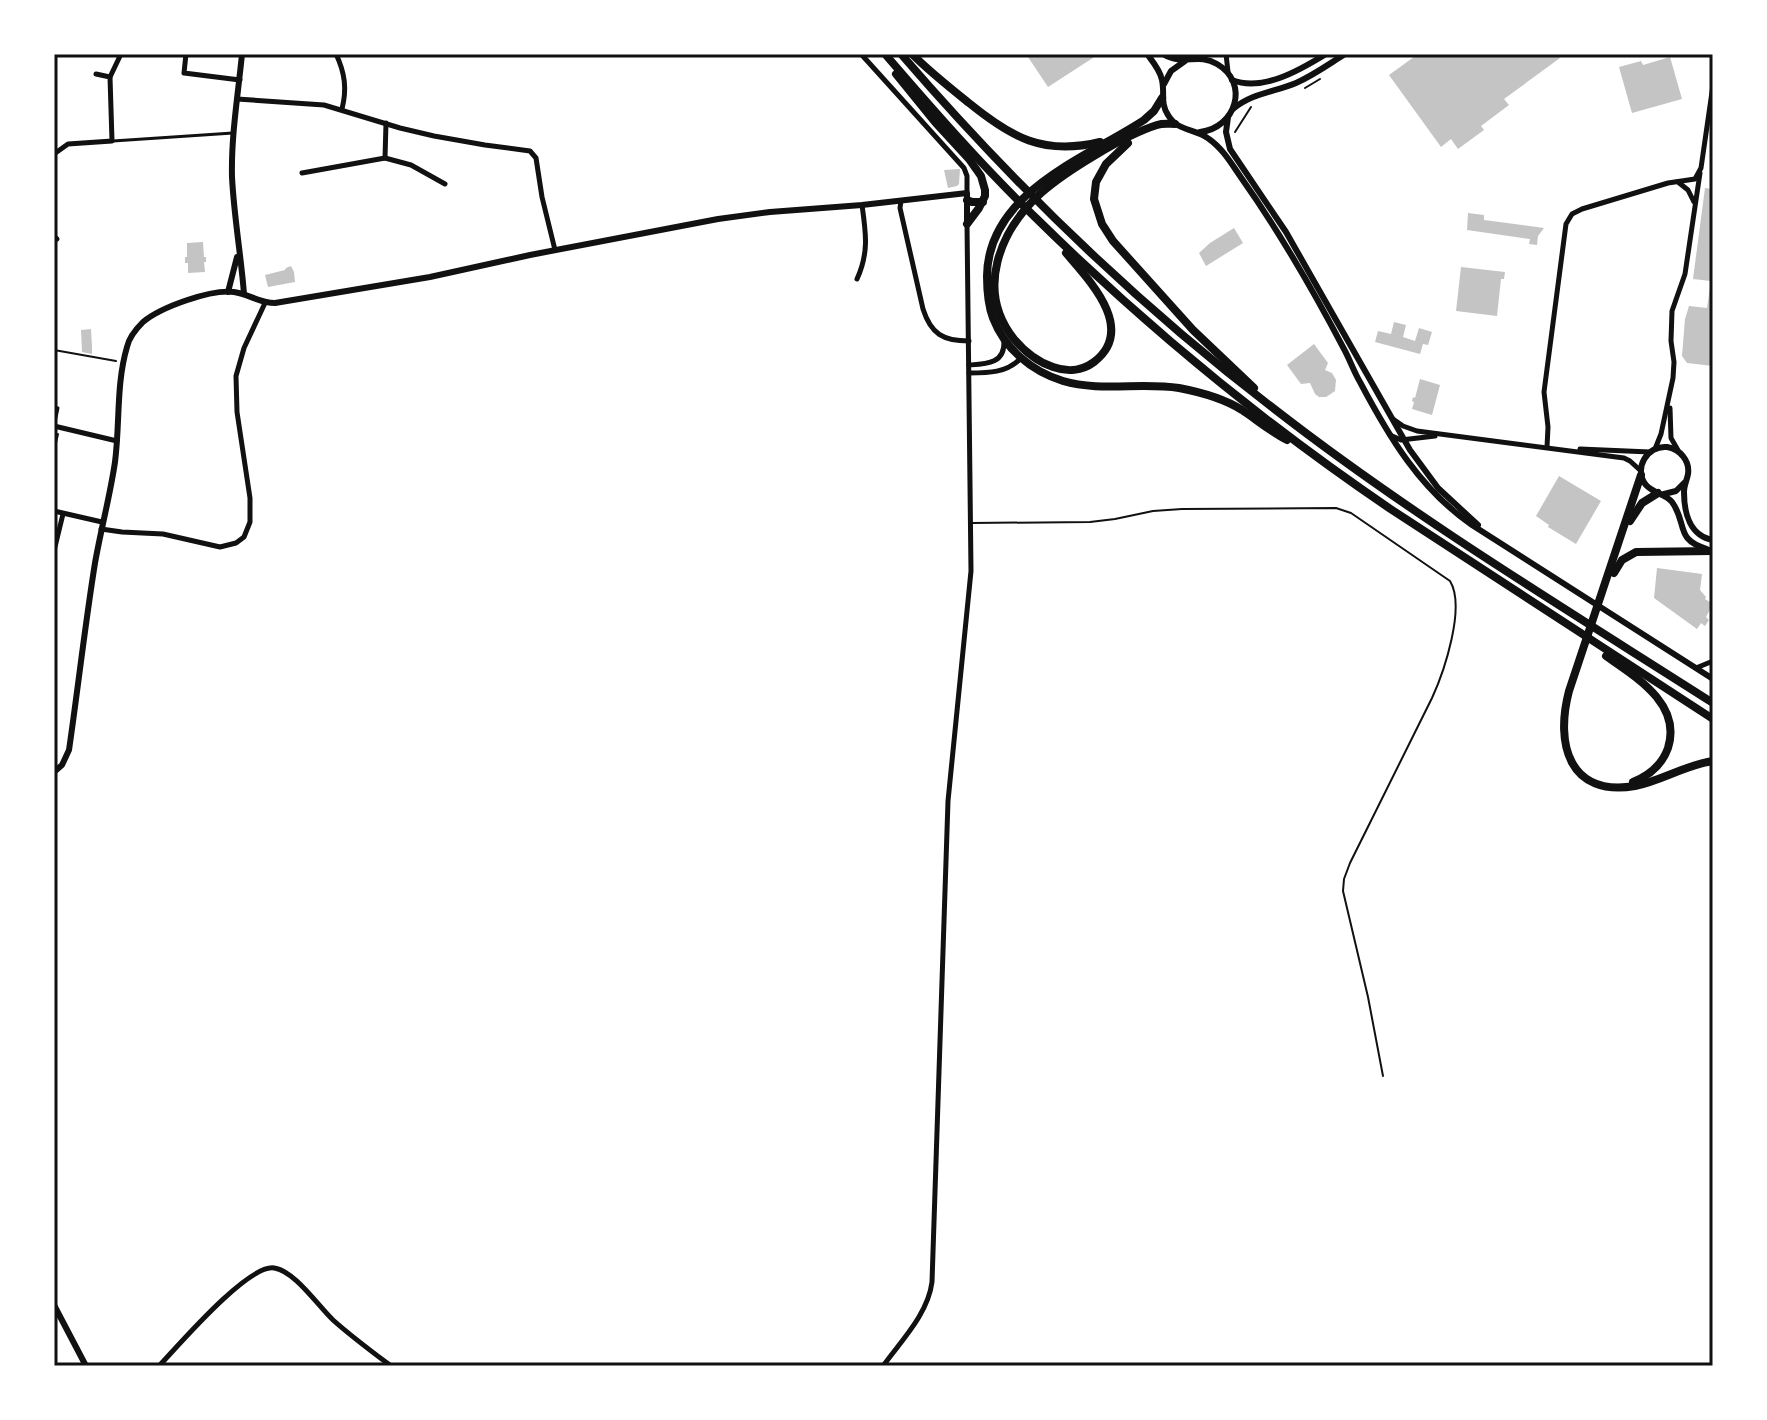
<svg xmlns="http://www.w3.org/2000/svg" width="1767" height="1420" viewBox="0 0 1767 1420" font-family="Rubik,sans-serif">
<rect width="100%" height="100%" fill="#fff"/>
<!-- building -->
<g fill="#c4c4c4">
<polygon points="1033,54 1099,54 1048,87 1028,57"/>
<polygon points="1418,54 1557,54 1560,58 1504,99 1509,105 1481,126 1484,130 1458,149 1451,139 1441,147 1389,75"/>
<polygon points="1670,57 1682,99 1632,113 1619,67 1641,61 1643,65"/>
<polygon points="960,169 959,184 957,186 948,188 944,170"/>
<polygon points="1705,188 1713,189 1713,366 1687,363 1682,356 1685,319 1689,306 1707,308 1711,281 1693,279"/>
<polygon points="1468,213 1484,215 1484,220 1544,228 1538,236 1537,245 1529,244 1530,239 1467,230"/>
<polygon points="1234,228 1243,243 1206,266 1199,253 1210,243"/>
<polygon points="203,242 204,257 206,257 206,262 204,262 205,272 188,273 188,263 185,263 185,257 187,257 187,243"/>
<polygon points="291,266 294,272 295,282 268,287 265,275 285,270 286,268"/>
<polygon points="1461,267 1505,272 1504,279 1501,279 1497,316 1456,311"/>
<polygon points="1394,322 1406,325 1403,337 1415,341 1419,328 1432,332 1428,345 1423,344 1420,354 1375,342 1378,331 1391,334"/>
<polygon points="91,329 92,347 92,354 82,352 81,330"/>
<polygon points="1314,344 1328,363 1325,370 1332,373 1336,380 1335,391 1326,397 1319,397 1315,394 1310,383 1301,384 1287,365"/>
<polygon points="1420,379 1440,385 1432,415 1412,409 1414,402 1412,401 1413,397 1415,398"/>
<polygon points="1559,476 1601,501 1576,544 1548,527 1549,525 1536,516"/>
<polygon points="1657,568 1702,574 1700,590 1706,597 1705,599 1713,604 1706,617 1709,620 1705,626 1701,623 1697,629 1654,598"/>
</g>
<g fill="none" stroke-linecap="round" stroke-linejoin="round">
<!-- path -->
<g stroke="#111" stroke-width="2">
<polyline points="1305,88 1320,79"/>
<polyline points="1235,132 1251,107"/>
<polyline points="54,350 116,361"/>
<polyline points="54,452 58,434"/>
</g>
<!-- service -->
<path stroke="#111" stroke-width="2" d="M 972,523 L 1090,522 L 1115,519 L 1153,511 L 1182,509 L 1336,508 L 1351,513 L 1450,581 C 1466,607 1444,672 1432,698 L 1350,863 L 1344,879 L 1343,891 L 1368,997 L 1383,1076"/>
<!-- pedestrian -->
<g stroke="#111" stroke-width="3">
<polyline points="113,141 233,133"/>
<polyline points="54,407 58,408 54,427"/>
</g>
<!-- minor -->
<g stroke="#111" stroke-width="5">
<polyline points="186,54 184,73 240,80"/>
<path d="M 336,54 C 345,73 347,89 342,109"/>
<polyline points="861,54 964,168 967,176 967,193"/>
<polyline points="1226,54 1228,72"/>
<polyline points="110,77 121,54"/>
<polyline points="237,99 324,105 400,128 434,136 485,145 530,151 536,158 542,197 555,250"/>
<polyline points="54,154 68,144 112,141 110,77 96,74"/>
<polyline points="385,158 386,123"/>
<polyline points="302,173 385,158 411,165 445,184"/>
<polyline points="1678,182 1688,190 1694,202"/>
<path d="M 901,201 L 900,208 L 923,309 C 931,334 943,341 969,341"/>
<polyline points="54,236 57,239"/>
<path d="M 857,279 C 869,253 866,233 862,205"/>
<path d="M 969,365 C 986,364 1005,364 1004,341"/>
<path d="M 969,373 C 988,373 1007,373 1021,358"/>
<polyline points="1670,408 1671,438 1679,452"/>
<polyline points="1393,419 1403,426 1417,431 1624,458 1630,461 1641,471"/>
<polyline points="54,426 117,441"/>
<polyline points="1390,435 1401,440 1435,436"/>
<polyline points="1547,447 1548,427 1544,392 1566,224 1572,214 1582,209 1668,183 1695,179 1701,168 1713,85"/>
<polyline points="1580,449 1650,452"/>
<polyline points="1655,449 1661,434 1673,378 1674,362 1671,341 1672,311 1685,274 1700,173"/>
<polyline points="54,511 102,522"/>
<polyline points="101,529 122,532 163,534 220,547 236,543 244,537 250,522 250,498 237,412 236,376 244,348 265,303"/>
<polyline points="54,551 63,514"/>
<polyline points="1696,668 1713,661"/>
<path d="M 159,1366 C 178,1346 248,1264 274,1268 C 295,1271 318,1306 333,1320 C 352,1337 371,1351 391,1366"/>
<path d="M 883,1366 C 901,1341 928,1314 932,1282 L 948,801 L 971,571 L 967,224"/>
</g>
<!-- tertiary -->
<g stroke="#111" stroke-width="6">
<path d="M 242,54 C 238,95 231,136 232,177 C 234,217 241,255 244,294"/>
<path d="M 1232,80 C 1263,92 1300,70 1326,54"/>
<path d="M 1233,109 C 1252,93 1275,92 1296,83 C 1314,75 1329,64 1345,54"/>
<polyline points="228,292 237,257"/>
<polyline points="1664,494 1676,491 1684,483"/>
<path d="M 1707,549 C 1674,539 1688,524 1672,502 C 1665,493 1654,494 1646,485 C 1633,469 1647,445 1667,447 C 1680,449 1690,461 1688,474 C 1687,480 1684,485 1684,492 C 1684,513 1690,536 1713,540"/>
<path d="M 54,772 L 62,765 L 69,750 C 78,688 85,625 95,563 C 101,529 110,496 115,462 C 120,424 116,384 127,347 C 129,337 136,329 143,322 C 161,307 211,289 234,292 C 249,294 259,303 275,303 L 430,277 L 530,255 L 718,219 L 770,212 L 862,205 L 967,193 L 967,222"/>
<polyline points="54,1305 86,1366"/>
</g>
<!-- secondary -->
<g stroke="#111" stroke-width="6">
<path d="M 1147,54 C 1153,62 1160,70 1162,80 C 1165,93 1160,103 1168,115 C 1178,132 1195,128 1209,139 C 1222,148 1231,163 1240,176 C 1279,231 1313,290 1344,349 C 1350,360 1354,372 1360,382 C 1389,437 1420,489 1472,525 L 1713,679"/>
<path d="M 1163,54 C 1184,67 1197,52 1217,64 C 1250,83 1236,128 1200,132"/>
<polyline points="1164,84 1171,71 1185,61"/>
<polyline points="1228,117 1226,132 1230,149 1286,232 1410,450 1438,488 1478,525"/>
</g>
<!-- trunk -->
<g stroke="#111" stroke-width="8">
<path d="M 885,54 C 934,111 984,168 1038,220 C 1147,327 1265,424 1392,510 L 1713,719"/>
<path d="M 901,54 C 1014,185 1139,306 1277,411 C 1415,518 1566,609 1713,703"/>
<path d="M 912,54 C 930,72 949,87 969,103 C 1011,137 1043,156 1100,142"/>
<polyline points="896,74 935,122 969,159 981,176 985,190 985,196 979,208 967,224"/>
<path d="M 1162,98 L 1154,111 L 1144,120 C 1086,158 988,192 987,276 C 987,290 988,305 993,318 C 1005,349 1031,371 1063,381 C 1100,392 1141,382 1179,388 C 1200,392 1223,398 1242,410 C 1257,420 1271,432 1287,440"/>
<polyline points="1128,143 1106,164 1096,182 1094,199 1102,224 1113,241 1193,330 1254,388"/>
<polyline points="967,200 972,202 983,202"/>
<path d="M 1066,253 C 1089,280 1137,329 1094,362 C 1082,371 1067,372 1053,367 C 1038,362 1025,352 1014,339 C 975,290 1000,230 1041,193 C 1066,171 1125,135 1157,125 C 1163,123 1169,124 1175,124"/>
<path d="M 1641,475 L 1569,691 C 1555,744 1569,797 1635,786 C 1661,781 1685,765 1713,761"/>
<polyline points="1630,521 1642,503 1658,493"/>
<polyline points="1614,573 1622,560 1636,552 1713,551"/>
<path d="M 1606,656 C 1636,677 1682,704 1668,748 C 1662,765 1648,776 1633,782"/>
</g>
</g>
<!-- border -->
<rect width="1767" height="1420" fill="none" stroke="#ffffff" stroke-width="112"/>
<rect x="56" y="56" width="1655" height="1308" fill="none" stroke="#111" stroke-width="3"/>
</svg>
